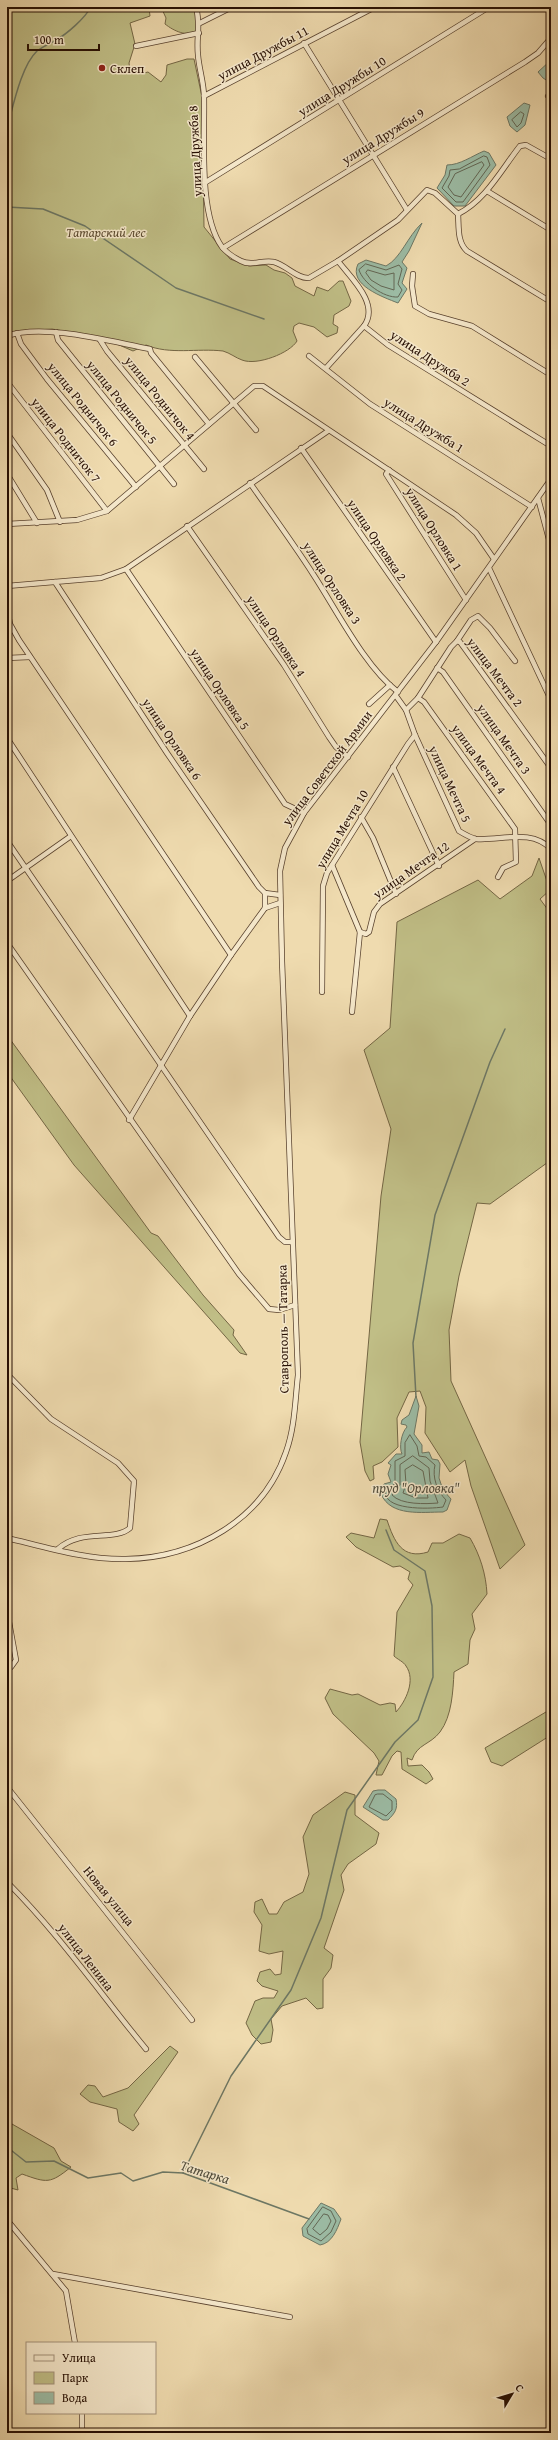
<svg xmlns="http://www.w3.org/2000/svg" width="558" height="2440" viewBox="0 0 558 2440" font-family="'Gentium Book Plus',serif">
<rect width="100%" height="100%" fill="#efdbaf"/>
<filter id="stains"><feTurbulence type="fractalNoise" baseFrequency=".005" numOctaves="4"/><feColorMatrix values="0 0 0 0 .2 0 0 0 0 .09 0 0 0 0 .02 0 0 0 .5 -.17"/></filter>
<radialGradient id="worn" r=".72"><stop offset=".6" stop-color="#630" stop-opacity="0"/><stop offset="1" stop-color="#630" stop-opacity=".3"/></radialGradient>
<!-- green -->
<g fill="#c0be86" stroke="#746644">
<path d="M 7,7 L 152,7 L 149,8 L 150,16 L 130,23 L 135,44 L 129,63 L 130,71 L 140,74 L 148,72 L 161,82 L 166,75 L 167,65 L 187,59 L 194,59 L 202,97 L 204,227 L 230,259 L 249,266 L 266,265 L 274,270 L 285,273 L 292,278 L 295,286 L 314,296 L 317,287 L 328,291 L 339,281 L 343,281 L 351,301 L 349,306 L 334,315 L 333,324 L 338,327 L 337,333 L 327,337 L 314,327 L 299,323 L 294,326 L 293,331 L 297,341 C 290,353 257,366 242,360 C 236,358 230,353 223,351 C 197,348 170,355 146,345 L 133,351 L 103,338 L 52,329 L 7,332 Z"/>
<path d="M 161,7 L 195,7 L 197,31 C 186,37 174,31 165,24 L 166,18 Z"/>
<polygon points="539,858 550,890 540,899 551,914 551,1160 490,1204 477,1203 459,1276 449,1330 451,1381 525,1545 500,1569 471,1486 465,1460 450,1472 425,1433 426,1407 420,1391 409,1392 397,1418 398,1447 382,1462 373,1466 374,1479 370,1481 365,1471 360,1442 381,1196 391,1129 364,1050 390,1028 397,922 478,880 500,899 532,876"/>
<polygon points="7,1035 151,1233 158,1236 203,1295 234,1330 233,1335 247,1355 240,1353 74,1165 7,1072"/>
<path d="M 380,1519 L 387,1520 C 394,1541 402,1560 428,1552 L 432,1543 L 443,1543 L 459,1534 L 470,1538 C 480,1555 486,1574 487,1594 L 472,1614 L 475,1629 L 470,1640 L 468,1664 L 454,1672 C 453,1691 452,1716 440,1732 C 430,1745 417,1744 412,1760 L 407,1758 L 408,1766 L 422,1765 L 429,1772 L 433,1779 L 426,1784 L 402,1769 L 401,1752 L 397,1751 L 392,1756 L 382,1775 L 376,1775 L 379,1761 L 374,1753 L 333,1714 L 325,1698 L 330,1689 L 352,1695 L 358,1694 L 380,1705 L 390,1703 L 395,1704 L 396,1712 C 406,1701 416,1680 406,1666 C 404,1662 397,1659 394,1656 L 397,1612 L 413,1585 L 408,1579 L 410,1572 L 400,1566 L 393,1567 L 356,1547 L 346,1537 L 351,1533 L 374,1538 Z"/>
<polygon points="551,1709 551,1735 502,1766 491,1762 485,1748"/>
<polygon points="345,1792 355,1795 355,1815 379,1833 376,1844 348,1864 341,1875 344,1890 324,1948 333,1955 331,1968 323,1979 323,2008 317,2009 306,1998 282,2006 271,2019 273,2030 271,2042 261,2044 252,2035 246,2023 255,2001 263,1998 274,1998 278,1991 262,1986 257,1981 260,1972 270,1969 275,1975 281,1974 283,1951 269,1954 259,1951 262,1925 254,1912 255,1902 262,1899 269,1914 277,1914 284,1902 303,1892 309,1874 303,1837 313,1815"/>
<polygon points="170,2046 178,2052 134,2115 139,2124 133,2131 119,2122 117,2109 90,2102 80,2094 88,2085 95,2086 103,2097 128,2088"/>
<path d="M 12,2124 L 54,2148 L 61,2161 L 71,2167 C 50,2184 47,2183 22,2174 L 16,2178 L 18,2190 L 7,2187 L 7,2126 Z"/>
</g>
<!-- water -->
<g fill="#9cbca5" stroke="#6d7764">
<polygon points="551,60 551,83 543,78 538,72"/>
<polygon points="524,103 530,105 525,125 517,132 510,126 507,117"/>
<path d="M 484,151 L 489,153 L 496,165 L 465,206 L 454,206 L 437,188 L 445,175 L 447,165 C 460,165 472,156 484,151 Z"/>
<path d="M 422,223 L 409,251 L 402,262 L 407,268 L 402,283 L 407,289 L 398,303 C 383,297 348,285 358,264 L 366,260 L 386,266 C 401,258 407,237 422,223 Z"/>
<path d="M 416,1396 L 419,1406 L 414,1434 L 422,1445 L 422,1453 L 429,1452 L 432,1459 L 438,1460 L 440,1464 L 439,1478 L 443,1490 L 451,1499 L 447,1510 L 443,1512 C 422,1512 391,1517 381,1494 L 384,1484 L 391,1482 L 388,1474 L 391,1465 L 388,1463 L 396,1454 L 402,1454 C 399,1448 401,1433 407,1427 L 406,1425 L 401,1424 L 402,1420 L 409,1415 Z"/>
<path d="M 378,1790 L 385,1790 L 396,1799 C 398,1809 395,1813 388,1820 L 383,1820 L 363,1807 L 373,1791 Z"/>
<path d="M 321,2203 L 334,2209 L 341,2219 C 337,2230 332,2243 320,2245 L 303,2236 L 302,2228 Z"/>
</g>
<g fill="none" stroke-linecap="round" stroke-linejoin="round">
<!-- shore -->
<g stroke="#626654" stroke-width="1">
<polygon points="521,112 524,114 521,123 517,127 512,120"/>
<polygon points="484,156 487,157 490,165 463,202 456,202 442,188 449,176 450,170 459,169"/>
<polygon points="482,162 484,165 461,197 454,195 448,187 455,174"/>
<path d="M 366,264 L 386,270 L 399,265 L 402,269 L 398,284 L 402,290 L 398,297 C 384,298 363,283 359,270 Z"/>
<polygon points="368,270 385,275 394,273 394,290 381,286 371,280 366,273"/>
<path d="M 410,1435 L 417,1446 L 419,1456 L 426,1457 L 435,1465 C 432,1477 437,1491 446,1500 L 443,1507 C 430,1509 380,1511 386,1489 L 395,1484 L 395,1461 L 405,1456 L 405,1443 Z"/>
<path d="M 413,1456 L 429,1468 L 430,1481 L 438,1503 C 426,1504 401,1505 392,1495 L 400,1485 L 400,1465 Z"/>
<polygon points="413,1465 423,1471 428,1498 416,1498 403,1493 406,1484 405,1470"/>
<polygon points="378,1794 383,1794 392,1801 392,1810 386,1816 369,1807 375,1795"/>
<polygon points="323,2207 331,2211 336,2221 331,2232 321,2241 308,2234 307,2229"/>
<polygon points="324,2214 328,2215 331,2221 327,2229 320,2235 313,2229"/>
</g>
<!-- stream -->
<g stroke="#6d7764" stroke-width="1.5">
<path d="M 7,128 C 13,107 21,66 37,51 C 42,47 50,44 56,40 C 67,34 85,18 91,7"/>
<polyline points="7,207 43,209 85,226 176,288 264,319"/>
<polyline points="416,1397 413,1343 435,1215 490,1062 505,1029"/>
<polyline points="7,2147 26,2162 54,2161 88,2178 121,2173 133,2181 163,2172 183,2173 309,2219"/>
<polyline points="183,2173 231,2076 291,1990 321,1918 347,1810 395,1742 418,1720 433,1677 432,1606 425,1571 394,1550 386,1530"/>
</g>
<defs>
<g id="street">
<path d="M 196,7 C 201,26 196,37 198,55 C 199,69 204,83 204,97 C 205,137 198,214 222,247 C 226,252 235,258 241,261 C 252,267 263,259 274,262 C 286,265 297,279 309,278 L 338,261 L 398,220 L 427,190 L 435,193 L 458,214"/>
<polyline points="200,23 232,7"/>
<polyline points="304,43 407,210"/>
<polyline points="136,46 199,33"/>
<polyline points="204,96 375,7"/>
<polyline points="548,96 551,99"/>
<polyline points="206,182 489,7"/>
<polyline points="487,191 551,230"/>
<path d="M 458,214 C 459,227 457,242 467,251 L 551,302"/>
<path d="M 458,214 C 486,200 501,170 520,146 L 526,145 L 551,159"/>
<polyline points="223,248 525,62 538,53 551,38"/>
<path d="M 338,261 C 351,278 380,304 364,326 L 388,345 L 551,446"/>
<polyline points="413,274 412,286 415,306 429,314 472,326 551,375"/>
<polyline points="56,332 58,340 174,484"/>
<polyline points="17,333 21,344 47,379 136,487"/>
<path d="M 7,336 C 44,323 112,342 150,349 L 151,353 L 209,424"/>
<polyline points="100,340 107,351 204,469"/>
<polyline points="309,356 370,404 532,507"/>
<polyline points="195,357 256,430"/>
<polyline points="327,367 364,326"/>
<polyline points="7,382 107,511"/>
<polyline points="7,433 47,490 60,522"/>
<polyline points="301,448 436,642"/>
<polyline points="389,470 386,474 466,600"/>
<polyline points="7,474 37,523"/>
<path d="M 250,483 C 271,513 293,543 313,574 C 336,609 365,667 398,692"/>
<polyline points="538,498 551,547"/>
<polyline points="7,524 77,520 107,511 254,386 263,386 456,515 476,533 494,559"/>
<polyline points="187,526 284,665 329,737 336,747 348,757"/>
<polyline points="489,568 551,700"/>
<polyline points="126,569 285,804 304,813"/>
<polyline points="55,582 167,753 259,887 265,893 280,895"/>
<polyline points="7,586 101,578 126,569 328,431"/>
<polyline points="7,608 10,624 19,640 231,955"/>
<polyline points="457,641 471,620 478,616 490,628 515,661"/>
<polyline points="7,658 30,657"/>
<polyline points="437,668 443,672 551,825"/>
<path d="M 396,696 L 406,710 L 415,735 L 459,831 C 464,834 471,838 476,839 C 501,841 531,828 551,849"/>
<polyline points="418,698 424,702 515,829 516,862 503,868 498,877"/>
<polyline points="369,704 390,685"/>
<polyline points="406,710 418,698 451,647 457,641 460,642 551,768"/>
<polyline points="7,738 190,1016"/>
<polyline points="393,767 439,866"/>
<polyline points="361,817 373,838 396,894"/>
<polyline points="7,841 279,1237 285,1242 292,1242"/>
<polyline points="332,865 360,932"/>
<polyline points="7,881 71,836"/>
<polyline points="265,908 265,893"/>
<polyline points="360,932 366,934 369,932 374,912 380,904 475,839"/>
<polyline points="7,943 239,1274 269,1309 279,1310 295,1305"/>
<polyline points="322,992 323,886 327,873 408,744 415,735"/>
<polyline points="352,1012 360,932"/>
<polyline points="129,1120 190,1016 231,955 265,908 280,903"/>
<path d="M 7,1374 L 51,1419 L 118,1463 L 134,1481 L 130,1528 C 114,1542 81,1528 58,1549"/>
<path d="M 7,1538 C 45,1547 87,1560 126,1559 C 195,1558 263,1520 286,1452 C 295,1427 295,1401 298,1375 L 282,961 L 280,871 L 285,848 L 304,813 L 436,642 L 551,479"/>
<polyline points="7,1611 16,1660 11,1667 7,1667"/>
<polyline points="7,1787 192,2020"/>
<path d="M 7,1882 C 58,1933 100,1993 146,2049"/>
<polyline points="7,2220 66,2291 75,2343"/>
<polyline points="53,2274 290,2317"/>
<polyline points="82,2413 82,2433"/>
</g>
</defs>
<!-- street casing -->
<use href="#street" stroke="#59422e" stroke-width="6"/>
<!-- street -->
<use href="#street" stroke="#f5e8cb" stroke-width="4.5"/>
</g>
<!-- markers -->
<circle fill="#8f2418" stroke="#f5e8cb" stroke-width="1.5" cx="102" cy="68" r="4"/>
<g text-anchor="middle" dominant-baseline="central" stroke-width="3" stroke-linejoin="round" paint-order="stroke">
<!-- street labels -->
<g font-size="13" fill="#270f03" stroke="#f5e8cb">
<text transform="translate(263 53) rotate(-28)">улица Дружбы 11</text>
<text transform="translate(342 86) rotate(-32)">улица Дружбы 10</text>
<text transform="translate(383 136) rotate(-32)">улица Дружбы 9</text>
<text transform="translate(195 151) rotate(-93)">улица Дружба 8</text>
<text transform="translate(430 358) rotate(33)">улица Дружба 2</text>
<text transform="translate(160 398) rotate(51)">улица Родничок 4</text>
<text transform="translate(122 402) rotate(51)">улица Родничок 5</text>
<text transform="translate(83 404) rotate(51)">улица Родничок 6</text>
<text transform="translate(424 425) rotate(32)">улица Дружба 1</text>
<text transform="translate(66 440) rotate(52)">улица Родничок 7</text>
<text transform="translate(434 529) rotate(58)">улица Орловка 1</text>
<text transform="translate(377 540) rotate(56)">улица Орловка 2</text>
<text transform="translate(332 583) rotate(57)">улица Орловка 3</text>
<text transform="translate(276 636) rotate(56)">улица Орловка 4</text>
<text transform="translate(495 672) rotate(53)">улица Мечта 2</text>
<text transform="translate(220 689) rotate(56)">улица Орловка 5</text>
<text transform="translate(172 739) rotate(56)">улица Орловка 6</text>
<text transform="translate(504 739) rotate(55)">улица Мечта 3</text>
<text transform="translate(479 759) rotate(54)">улица Мечта 4</text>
<text transform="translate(327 768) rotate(-53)">улица Советской Армии</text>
<text transform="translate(450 784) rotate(65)">улица Мечта 5</text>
<text transform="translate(342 829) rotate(-59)">улица Мечта 10</text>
<text transform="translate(411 870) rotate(-35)">улица Мечта 12</text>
<text transform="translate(283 1329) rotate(-91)">Ставрополь — Татарка</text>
<text transform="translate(109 1896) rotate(51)">Новая улица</text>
<text transform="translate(86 1957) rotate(52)">улица Ленина</text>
</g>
<!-- poi labels -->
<g font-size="13" fill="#270f03" stroke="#f5e8cb" text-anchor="start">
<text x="110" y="68">Склеп</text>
</g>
<!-- park labels -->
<g font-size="13" font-style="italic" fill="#5d4c31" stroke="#f5e8cb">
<text x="106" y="232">Татарский лес</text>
</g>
<!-- water labels -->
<g font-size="14" font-style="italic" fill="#504c3c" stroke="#f5e8cb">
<text x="416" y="1488">пруд "Орловка"</text>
<text transform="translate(205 2172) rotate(17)">Татарка</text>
</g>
</g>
<!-- margin -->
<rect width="558" height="2440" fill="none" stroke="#efdbaf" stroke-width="24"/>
<rect x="8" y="8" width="542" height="2424" fill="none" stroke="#270f03" stroke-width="2"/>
<rect x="12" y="12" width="534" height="2416" fill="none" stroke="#270f03"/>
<!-- legend -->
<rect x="26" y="2342" width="130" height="72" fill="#f5e8cb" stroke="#a3917b"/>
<rect x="34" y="2355" width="20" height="6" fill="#f5e8cb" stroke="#a3917b"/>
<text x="62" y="2362" font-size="12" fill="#270f03">Улица</text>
<rect x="34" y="2372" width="20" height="12" fill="#c0be86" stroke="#a3917b"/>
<text x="62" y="2382" font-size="12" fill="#270f03">Парк</text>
<rect x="34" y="2392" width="20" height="12" fill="#9cbca5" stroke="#a3917b"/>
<text x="62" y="2402" font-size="12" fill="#270f03">Вода</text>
<!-- north arrow -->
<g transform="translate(512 2394) rotate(52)" stroke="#f5e8cb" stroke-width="3" paint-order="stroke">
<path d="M0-3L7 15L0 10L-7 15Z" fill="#270f03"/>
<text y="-6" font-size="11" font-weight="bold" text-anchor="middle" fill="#270f03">С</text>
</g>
<!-- scale -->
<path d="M28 44v6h71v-6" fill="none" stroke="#270f03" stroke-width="2"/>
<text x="34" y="44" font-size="12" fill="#270f03" stroke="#f5e8cb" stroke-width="3" paint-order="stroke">100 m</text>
<rect width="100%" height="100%" filter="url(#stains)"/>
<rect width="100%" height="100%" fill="url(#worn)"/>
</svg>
